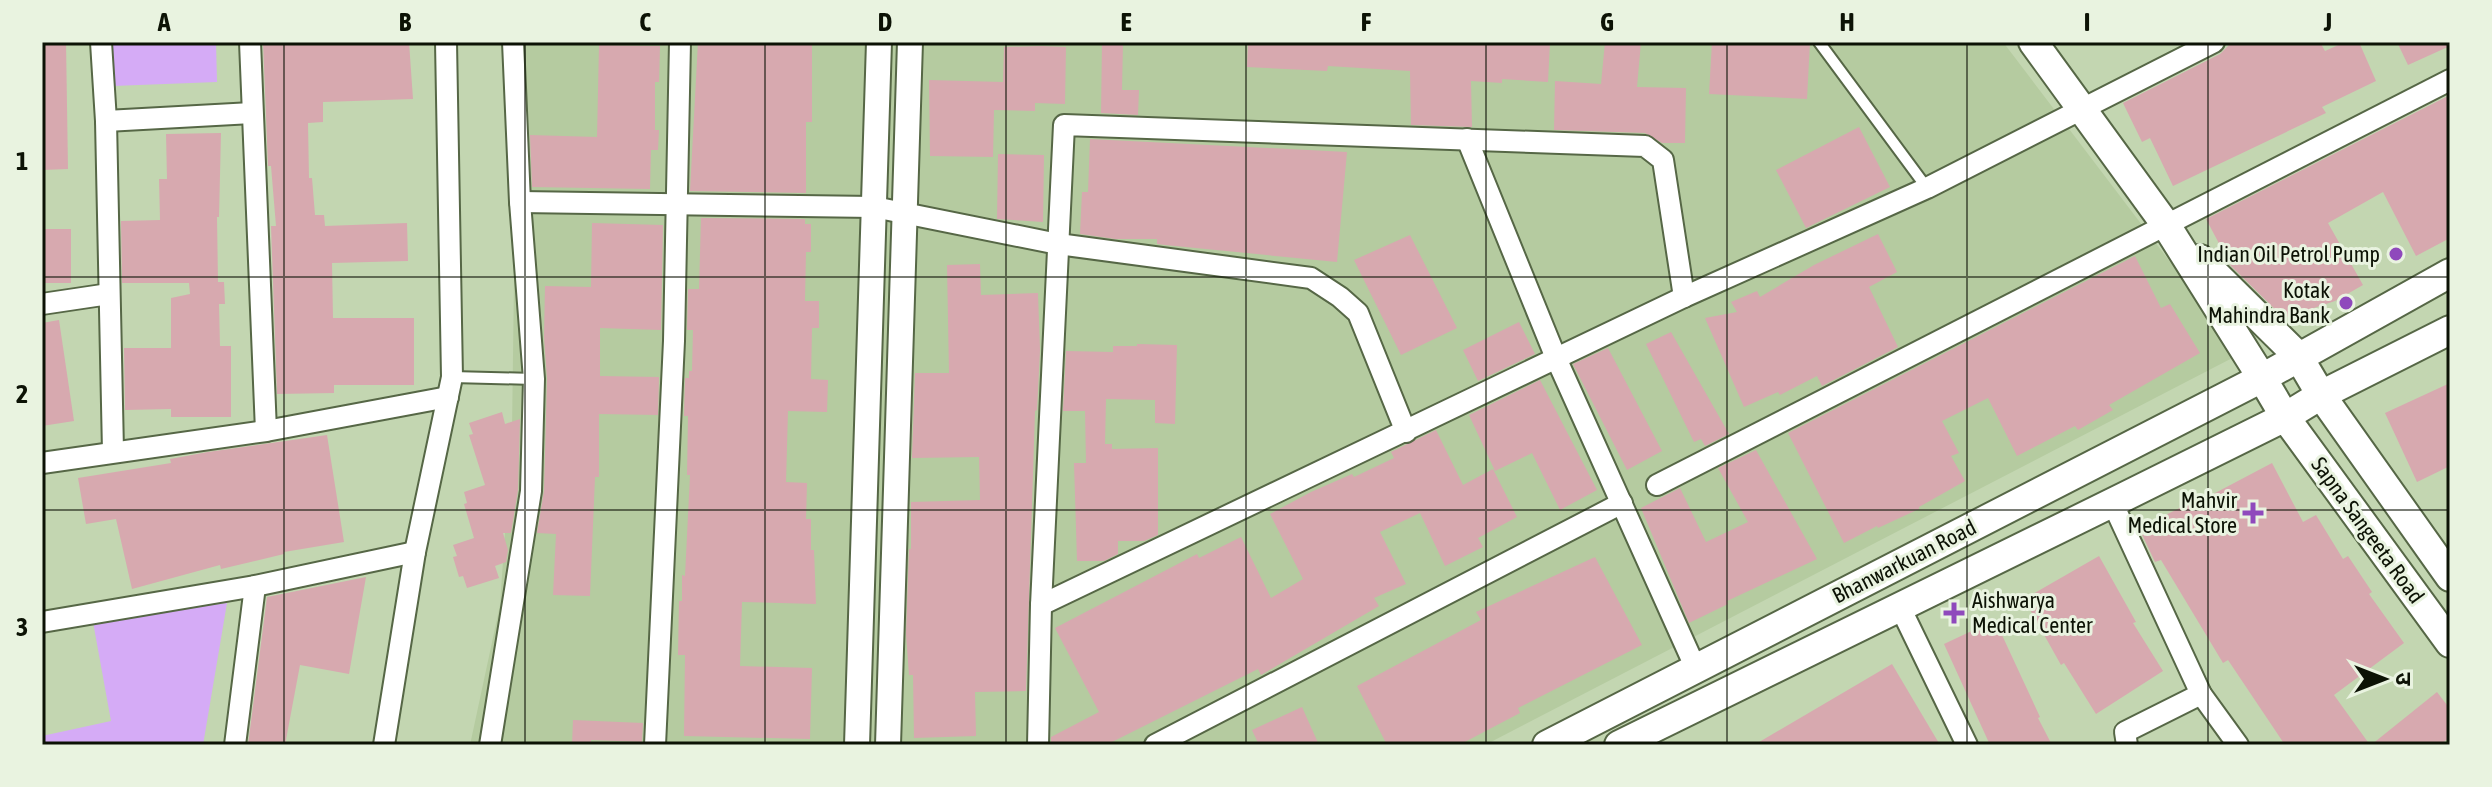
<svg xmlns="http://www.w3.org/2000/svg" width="2492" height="787" viewBox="0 0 2492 787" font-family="'Asap Condensed','Noto Sans Devanagari',sans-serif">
<rect width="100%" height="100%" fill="#c3d6b1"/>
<!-- built -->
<polygon fill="#b5cba0" points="513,42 2003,42 2240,354 1485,745 470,745 500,605 512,430 516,130"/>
<!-- green -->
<g fill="#d5abf6">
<polygon points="111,42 216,42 217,82 113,86"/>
<polygon points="227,603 203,745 42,745 42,736 111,721 93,622"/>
</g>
<!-- building -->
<g fill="#d7a9af">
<polygon points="42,42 66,42 68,169 42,170"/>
<polygon points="263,42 409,42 413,99 323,102 323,122 308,123 309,178 312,178 315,215 324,215 325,226 407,223 408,261 332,263 333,318 414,318 414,385 334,385 334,393 277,394 271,226 276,226 271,166 268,166"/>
<polygon points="698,42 812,42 812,122 806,122 806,193 690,191"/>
<polygon points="1102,42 1123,42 1122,90 1139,90 1138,115 1101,113"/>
<polygon points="1248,42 1550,42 1548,82 1502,79 1502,83 1471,81 1472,127 1411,125 1410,71 1328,66 1327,71 1247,67"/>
<polygon points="1605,42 1641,42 1637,87 1686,88 1685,143 1662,143 1645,133 1554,130 1555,81 1601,84"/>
<polygon points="1712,42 1810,42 1807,99 1709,94"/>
<polygon points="2232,42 2320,42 2325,51 2345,42 2359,42 2376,81 2322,107 2326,113 2173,186 2150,138 2142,142 2123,103 2220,54"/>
<polygon points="2397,42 2450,42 2450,46 2408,65"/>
<polygon points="599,45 660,46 659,82 655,82 655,130 659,130 658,150 651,150 650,189 532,187 530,135 597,137"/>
<polygon points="1041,46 1066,47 1065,104 1035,103 1035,111 994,110 993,157 930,156 929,80 1003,82 1004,47"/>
<polygon points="2450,95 2450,238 2416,256 2383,192 2328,223 2363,285 2335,301 2284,318 2231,266 2206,219"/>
<polygon points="1859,127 1890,187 1806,228 1776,170"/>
<polygon points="221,133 219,217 217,217 218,282 224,282 225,304 219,304 220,346 231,346 231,417 171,417 171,409 125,410 124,348 171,348 171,298 190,294 189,283 122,283 121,221 160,220 159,179 167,179 166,134"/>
<polygon points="1090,139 1347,152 1337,262 1165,245 1157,244 1157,239 1115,239 1080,234 1082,192 1088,192"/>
<polygon points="998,154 1044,155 1043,222 997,219"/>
<polygon points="701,218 805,219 805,224 811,224 811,252 806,252 805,301 819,301 819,328 812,328 811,379 828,380 827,412 788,411 786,482 807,483 806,519 811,519 811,550 814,550 816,604 742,602 740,666 812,668 810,739 684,736 685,655 678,655 679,601 682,601 682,575 685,576 690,475 687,475 688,416 684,416 685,378 689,378 689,371 692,371 693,330 687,330 688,289 699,289"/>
<polygon points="592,223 663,225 661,330 600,328 600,376 659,377 658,415 599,414 599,477 595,477 590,596 553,595 556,534 537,533 544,491 547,379 544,337 545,286 591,287"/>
<rect x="42" y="229" width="29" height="54"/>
<polygon points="1878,234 1897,272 1869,287 1898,347 1822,386 1817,376 1780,395 1778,392 1744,407 1705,318 1737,312 1731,302 1757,291 1760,297 1814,265"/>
<polygon points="1410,235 1457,328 1401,355 1354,260"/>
<polygon points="2135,256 2161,308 2170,304 2200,353 2109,405 2113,410 2078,430 2075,426 2017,456 1988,398 1942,421 1959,453 1951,456 1965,481 1919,507 1919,509 1878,528 1877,526 1844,543 1788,433"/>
<polygon points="980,264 981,295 1038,293 1040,350 1037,410 1035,411 1026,691 975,692 976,736 914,738 913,675 909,675 906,634 909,549 911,549 911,502 980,500 979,457 912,458 915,373 949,373 947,265"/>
<polygon points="59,320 74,421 42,426 42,323"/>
<polygon points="1519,322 1535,354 1478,381 1463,350"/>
<polygon points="1671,332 1729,434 1705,446 1701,439 1694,442 1646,344"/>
<polygon points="1137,344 1177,345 1175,424 1155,423 1155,400 1106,399 1105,444 1112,444 1112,449 1158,448 1158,535 1144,541 1118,541 1118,554 1104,561 1077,561 1074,463 1086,463 1085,411 1063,411 1066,351 1113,352 1113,346 1137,346"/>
<polygon points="1608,348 1662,451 1627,470 1573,364"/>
<polygon points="1540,380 1597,490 1560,510 1532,453 1495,471 1469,415"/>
<polygon points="2450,383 2450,466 2417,482 2385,413"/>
<polygon points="502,412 505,424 520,419 518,490 511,533 503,533 508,550 506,562 495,566 499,578 467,588 463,576 459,577 453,557 457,556 453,545 474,538 464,504 467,503 464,492 485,485 469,435 473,434 469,423"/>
<polygon points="1436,430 1463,485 1493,469 1517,517 1478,538 1483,547 1445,566 1420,513 1380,532 1406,584 1374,598 1379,606 1261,675 1258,669 1106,745 1051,745 1051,737 1099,712 1055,628 1197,554 1199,558 1241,537 1271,598 1303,579 1270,514 1311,492 1352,474 1354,477 1394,458 1391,452"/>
<polygon points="327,435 344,542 284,552 284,554 221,569 220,565 132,589 116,519 86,524 78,478 171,463 170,459 208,452"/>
<polygon points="1756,450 1817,559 1727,601 1728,604 1689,623 1641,508 1680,488 1706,542 1748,522 1718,468"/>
<polygon points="2272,463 2303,522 2316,515 2343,559 2348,556 2372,592 2369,594 2404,643 2334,695 2370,745 2285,745 2228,660 2223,663 2161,560 2155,562 2139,528 2198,499 2200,501"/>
<polygon points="2099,556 2136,622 2133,623 2163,671 2096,714 2064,663 2061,665 2024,599"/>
<polygon points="1595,557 1642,645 1518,708 1520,713 1459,745 1387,745 1357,686 1481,620 1476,612"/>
<polygon points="366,577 349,674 300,665 285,745 248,745 267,597"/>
<polygon points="1995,620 2040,717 2038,718 2052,745 1990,745 1944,644"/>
<polygon points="1892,664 1940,745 1754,745"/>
<polygon points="2437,692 2450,709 2450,737 2440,745 2371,745"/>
<polygon points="1302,707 1319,745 1259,745 1252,730"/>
<polygon points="573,720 643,723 642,742 591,740 591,745 572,745"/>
</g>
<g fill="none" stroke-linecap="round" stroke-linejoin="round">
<defs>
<g id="service">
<polyline points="1819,42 1927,188"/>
<polyline points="452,377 534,379"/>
</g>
<g id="minor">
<polyline points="101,42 106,121 113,451"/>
<polyline points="250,42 266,431"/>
<polyline points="106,121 252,113"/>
<polyline points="1467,139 1556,358 1696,669"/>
<polyline points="520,202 874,207 1058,244 1311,278 1340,297 1358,313 1406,432"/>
<polyline points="42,304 109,294"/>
<polyline points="42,463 266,431 448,397"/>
<polyline points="1657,485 2450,80"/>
<polyline points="2113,504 2201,694 2238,745"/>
<polyline points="1041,605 1684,297 1927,188 2214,42"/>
<polyline points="1899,605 1967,745"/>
<polyline points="42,622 255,586 415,552"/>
<polyline points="235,745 255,586"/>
<polyline points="384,745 415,552 452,377 446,42"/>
<polyline points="490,745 531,491 534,379 520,202 513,42"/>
<polyline points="655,745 674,341 680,42"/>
<polyline points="1038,745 1041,605 1064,125 1645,146 1663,160 1684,297"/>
<polyline points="1155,745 1622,503"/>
<polyline points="2127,745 2125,732 2201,694"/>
</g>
<g id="tertiary">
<polyline points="857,745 879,42"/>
<polyline points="888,745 910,42"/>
</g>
<g id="secondary">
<polyline points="2200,259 2298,356 2321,395 2285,417 2262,378 2450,273"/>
<polyline points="2450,330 2321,395 2450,577"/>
<polyline points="1547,745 2262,378 2166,225 2033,42"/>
<path d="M 1619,745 C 1841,634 2064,528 2285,417 L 2450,643"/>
</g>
</defs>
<!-- service casing -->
<use href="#service" stroke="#566746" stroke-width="14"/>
<!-- minor casing -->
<use href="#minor" stroke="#566746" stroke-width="24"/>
<!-- tertiary casing -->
<use href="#tertiary" stroke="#566746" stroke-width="28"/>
<!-- secondary casing -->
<use href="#secondary" stroke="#566746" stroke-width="32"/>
<!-- service -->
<use href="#service" stroke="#fff" stroke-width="10"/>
<!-- minor -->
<use href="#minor" stroke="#fff" stroke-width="20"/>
<!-- tertiary -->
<use href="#tertiary" stroke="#fff" stroke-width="24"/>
<!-- secondary -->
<use href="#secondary" stroke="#fff" stroke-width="28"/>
</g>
<!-- grid -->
<path fill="none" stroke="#0c1205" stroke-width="2" stroke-opacity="0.55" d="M 284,42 L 284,745M 525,42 L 525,745M 765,42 L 765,745M 1006,42 L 1006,745M 1246,42 L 1246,745M 1486,42 L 1486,745M 1727,42 L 1727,745M 1967,42 L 1967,745M 2208,42 L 2208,745M 42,277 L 2450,277M 42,510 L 2450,510"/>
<!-- markers -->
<g fill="#8f49bc" stroke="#e9f3e0" stroke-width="3">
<circle cx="2396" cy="254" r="8"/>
<circle cx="2346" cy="303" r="8"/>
<path d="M2249 501h8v8h8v8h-8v8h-8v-8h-8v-8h8z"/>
<path d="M1950 601h8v8h8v8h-8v8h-8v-8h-8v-8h8z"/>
</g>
<g text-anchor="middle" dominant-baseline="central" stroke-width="6" stroke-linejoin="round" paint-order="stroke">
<!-- poi labels -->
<g font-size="22" fill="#0c1205" stroke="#e9f3e0" text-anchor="end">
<text x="2380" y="254">Indian Oil Petrol Pump</text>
<text x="2330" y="290">Kotak<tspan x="2330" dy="25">Mahindra Bank</tspan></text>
<text x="2237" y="500">Mahvir<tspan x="2237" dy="25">Medical Store</tspan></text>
<text x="1972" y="600" text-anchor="start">Aishwarya<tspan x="1972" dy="25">Medical Center</tspan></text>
</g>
<!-- street labels -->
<g font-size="22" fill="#0c1205" stroke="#e9f3e0">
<text transform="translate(2368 530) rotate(54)">Sapna Sangeeta Road</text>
<text transform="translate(1904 561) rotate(-27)">Bhanwarkuan Road</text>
</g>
</g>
<!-- border -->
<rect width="2492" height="787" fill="none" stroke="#e9f3e0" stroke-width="88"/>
<!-- north arrow -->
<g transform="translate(2384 679) rotate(90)" stroke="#e9f3e0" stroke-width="6" paint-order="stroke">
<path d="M0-6L14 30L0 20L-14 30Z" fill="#0c1205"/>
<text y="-12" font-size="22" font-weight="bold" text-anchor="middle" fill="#0c1205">उ</text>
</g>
<rect x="44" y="44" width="2404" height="699" fill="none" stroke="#0c1205" stroke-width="3"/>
<g font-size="26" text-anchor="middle" font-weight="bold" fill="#0c1205">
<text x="164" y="31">A</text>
<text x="405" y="31">B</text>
<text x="645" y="31">C</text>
<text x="885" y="31">D</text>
<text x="1126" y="31">E</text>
<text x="1366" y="31">F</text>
<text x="1607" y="31">G</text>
<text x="1847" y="31">H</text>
<text x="2087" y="31">I</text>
<text x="2328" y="31">J</text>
<text x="22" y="170">1</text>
<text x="22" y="403">2</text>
<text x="22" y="636">3</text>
</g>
</svg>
